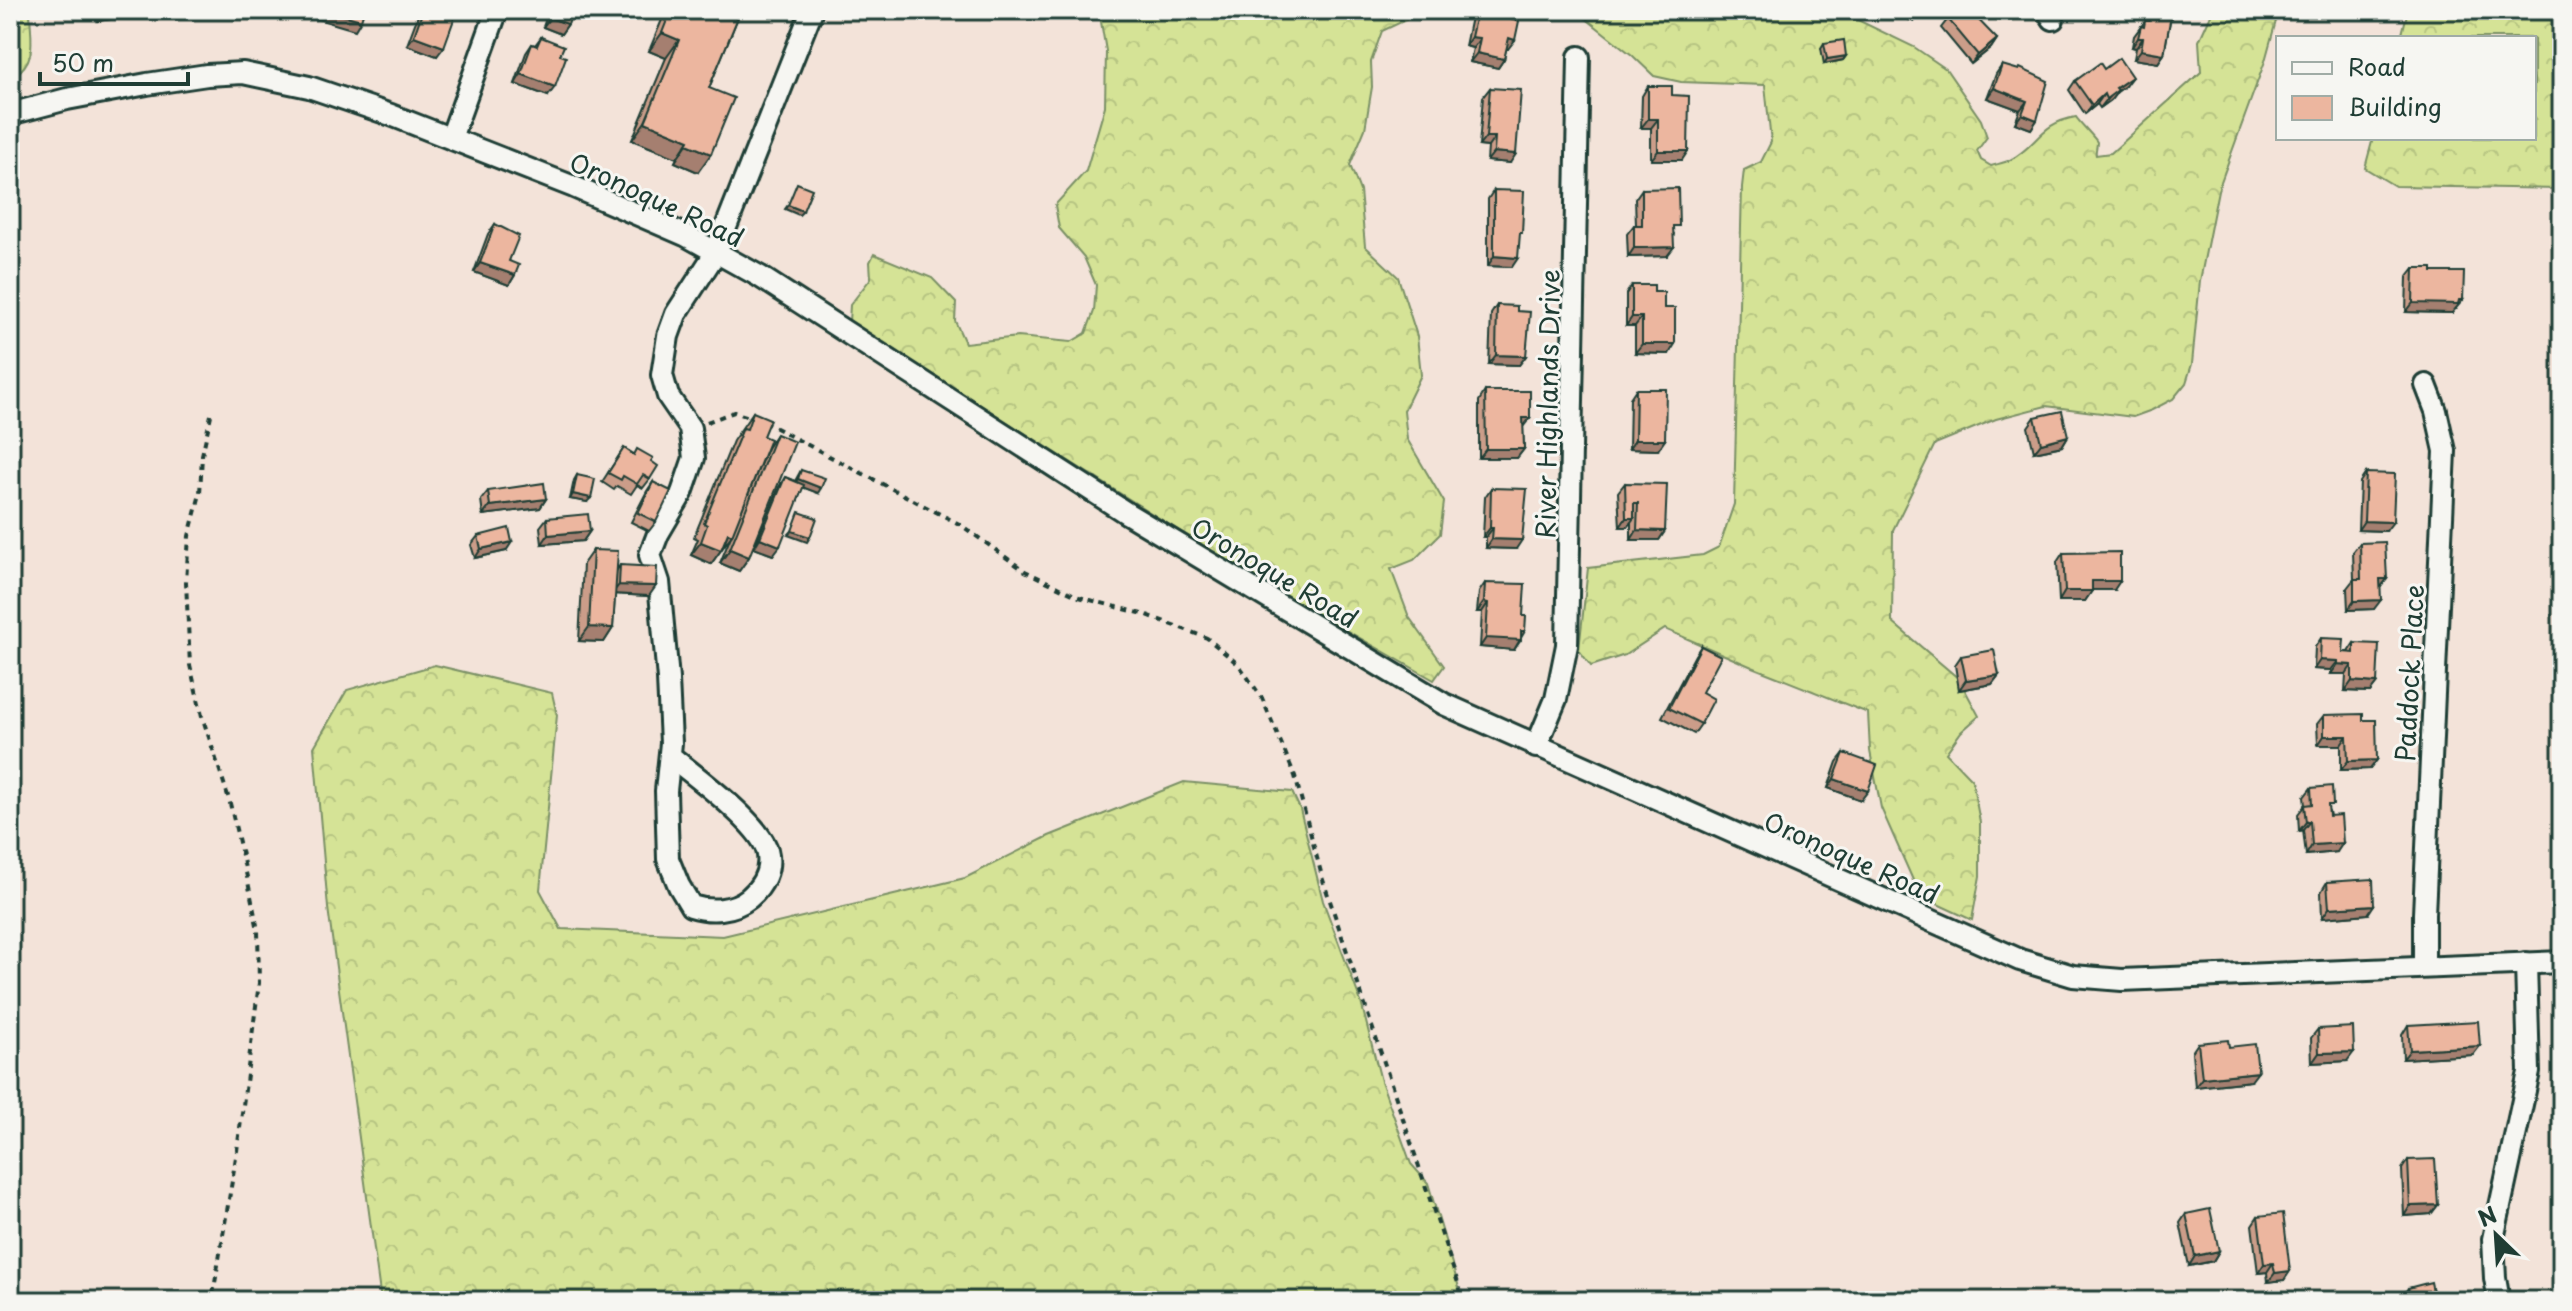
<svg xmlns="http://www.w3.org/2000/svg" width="2572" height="1311" viewBox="0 0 2572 1311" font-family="'Playpen Sans',sans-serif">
<defs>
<pattern id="forest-crowns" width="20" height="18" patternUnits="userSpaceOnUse" patternTransform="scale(2)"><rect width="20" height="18" fill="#d5e396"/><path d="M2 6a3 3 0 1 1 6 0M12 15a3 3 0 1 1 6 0" fill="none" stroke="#b6c482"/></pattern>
</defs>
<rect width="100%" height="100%" fill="#f3e3d9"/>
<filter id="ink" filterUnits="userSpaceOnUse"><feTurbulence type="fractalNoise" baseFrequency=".0125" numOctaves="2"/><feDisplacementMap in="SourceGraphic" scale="16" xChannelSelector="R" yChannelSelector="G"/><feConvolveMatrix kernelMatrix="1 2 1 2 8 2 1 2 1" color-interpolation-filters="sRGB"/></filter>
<g filter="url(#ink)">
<!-- forest -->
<g fill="url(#forest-crowns)" stroke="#7a9065" stroke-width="2">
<path d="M 10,10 L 30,10 C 30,37 39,59 14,76 L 10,74 Z"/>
<polygon points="1099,10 1419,10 1412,17 1382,31 1371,62 1372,87 1365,129 1350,165 1360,191 1365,246 1398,277 1417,336 1421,375 1404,410 1407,439 1444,502 1440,534 1414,560 1391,569 1409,617 1444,666 1434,680 1252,577 849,322 850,305 871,278 870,262 874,254 932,278 956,303 955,321 965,343 1018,337 1071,342 1086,333 1094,311 1096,285 1084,257 1059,228 1055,205 1086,171 1105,106 1106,51"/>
<path d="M 1575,10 L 1837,10 L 1914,47 L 1946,69 L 1981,120 L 1987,137 L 1977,151 L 1981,160 L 1991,166 C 1997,164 2004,163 2010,160 C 2038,146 2039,123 2076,117 C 2079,122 2096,139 2097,142 C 2097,147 2095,151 2096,155 L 2111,153 L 2201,72 L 2199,41 L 2213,10 L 2279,10 L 2265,61 L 2218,190 L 2200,281 L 2192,364 L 2186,383 L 2173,399 L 2152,410 L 2133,417 L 2046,406 L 1996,419 L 1935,444 L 1893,530 L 1892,622 L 1959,679 L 1979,716 L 1961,732 L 1946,753 L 1972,780 L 1980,822 L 1980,876 L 1972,920 L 1920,896 L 1881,808 L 1870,751 L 1868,713 L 1752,667 L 1665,629 L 1625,655 L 1591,666 L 1579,650 L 1588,568 L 1703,555 L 1719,547 L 1734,504 L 1742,187 L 1744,170 L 1761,162 L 1771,142 L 1765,85 L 1681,82 L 1654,76 L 1632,55 Z"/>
<polygon points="2408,10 2562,10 2562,189 2395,186 2365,168 2373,138 2534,138 2534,38 2401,38"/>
<polygon points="435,665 552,693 557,715 540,890 561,929 723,936 965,878 1049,836 1184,782 1292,792 1300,809 1323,901 1361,1002 1381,1081 1411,1164 1428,1183 1463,1301 381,1301 328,908 314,747 347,690"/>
</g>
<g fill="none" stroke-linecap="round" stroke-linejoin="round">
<defs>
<g id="minor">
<polyline points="2047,10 2053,19"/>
<polyline points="10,114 67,99 147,84 207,75 243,73 309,87 391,115 574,187 685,235 759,276 1128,514 1444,704 2020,960 2073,976 2122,980 2562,962"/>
<polyline points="451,138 497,10"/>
<polyline points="1536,747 1556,699 1567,645 1579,57"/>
<path d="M 670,756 C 693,774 759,823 767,850 C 772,869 763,886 749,898 C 733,911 710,912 691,906 L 679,886 L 668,859 L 666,791 L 671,743 L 668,679 L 659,582 L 650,555 L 658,534 L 682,493 L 694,458 L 690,428 L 668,396 L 662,375 L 668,336 L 676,314 L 716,252 L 812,10"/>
<polyline points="2424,966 2424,914 2445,451 2436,411 2426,385"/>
<polyline points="2499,1301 2495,1278 2493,1239 2529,1072 2526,963"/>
</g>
</defs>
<!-- minor casing -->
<use href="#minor" stroke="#1f3d34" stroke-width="26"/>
<!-- path -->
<g stroke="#1f3d34" stroke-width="4" stroke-dasharray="6 6" stroke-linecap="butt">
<polyline points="211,415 202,455 200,494 189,536 186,582 190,665 202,716 229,799 247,877 258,930 259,983 237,1151 212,1301"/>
<polyline points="707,422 734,412 752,418"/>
<polyline points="764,422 961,525 1025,571 1079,597 1147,615 1207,638 1239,665 1262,698 1295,776 1323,880 1464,1301"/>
</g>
<!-- minor -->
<use href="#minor" stroke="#f6f6f2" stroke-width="20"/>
</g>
<!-- wall -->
<g fill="#cb9d89" stroke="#1f3d34" stroke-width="2">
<polygon points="96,10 141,10 132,11 129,16 98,21"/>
<polygon points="420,10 454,10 437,56 407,45"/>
<polygon points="546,10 573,10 568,24 561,34 543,27 547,15 544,14"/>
<polygon points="666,10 741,10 709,88 698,172 675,162 677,158 632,140 666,58 649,51"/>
<polygon points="1476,10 1510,10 1512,20 1508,49 1506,49 1504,59 1498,68 1470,62 1473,48 1465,46 1471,17"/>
<polygon points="1887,10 1933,10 1927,19 1919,15 1914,22"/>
<polygon points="2149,10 2172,10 2164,54 2158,63 2134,59 2136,48 2132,47 2134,36 2145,21 2146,13"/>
<polygon points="1948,19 1997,39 1991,48 1971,64 1941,28"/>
<polygon points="541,37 548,96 515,84 526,53 532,44 535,45"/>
<polygon points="1824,43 1846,56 1843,60 1824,64 1821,48"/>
<polygon points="2002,65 2037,120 2031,129 2015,123 2020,110 1987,98 1996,74"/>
<polygon points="2104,69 2125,86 2117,92 2111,100 2100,108 2097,104 2085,114 2069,90 2075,81"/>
<polygon points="1648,86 1672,95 1682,160 1651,160 1651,128 1641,128 1642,96"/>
<polygon points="1490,88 1510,163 1487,161 1488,147 1479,146 1483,97"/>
<polygon points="1642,189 1674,234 1667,256 1628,257 1627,234 1634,225 1636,225 1635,199"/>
<polygon points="1494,190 1519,238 1512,267 1488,266 1488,199"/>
<polygon points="495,224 515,275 509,285 474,272 488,234"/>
<polygon points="2414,268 2432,272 2456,309 2454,309 2452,313 2406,312 2407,277"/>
<polygon points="1632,285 1654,292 1664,308 1669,354 1635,353 1635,326 1626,326 1626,294"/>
<polygon points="1497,305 1517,311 1526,356 1519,365 1489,364 1491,314"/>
<polygon points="1636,389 1658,450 1629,449 1630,398"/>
<polygon points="1485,391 1523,427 1524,449 1517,458 1479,458 1479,401"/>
<polygon points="753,412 763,436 732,535 711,564 691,555 698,539 694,537 733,441"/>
<polygon points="2035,417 2068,436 2062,446 2034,452 2028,427"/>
<polygon points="776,434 749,557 739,571 720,563 767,448"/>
<polygon points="624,448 634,454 651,461 650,479 643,488 637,485 631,494 617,486 614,490 602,482"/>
<polygon points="801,470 818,493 803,487 773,555 754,548 779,487 785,477 795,481"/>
<polygon points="2366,473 2386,531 2358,530 2360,482"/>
<polygon points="577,475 587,502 570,499 574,480"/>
<polygon points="653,482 656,522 649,531 631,522 647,491"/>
<polygon points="1625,483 1665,531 1659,540 1631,540 1631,521 1627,527 1620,527 1618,492"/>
<polygon points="1491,488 1516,549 1486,548 1486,537 1483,537 1485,497"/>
<polygon points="488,491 546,499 540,508 483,515 481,500"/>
<polygon points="547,518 590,531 583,541 542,544 540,527"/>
<polygon points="478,536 506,551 475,558 471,545"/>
<polygon points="2360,543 2387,579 2380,588 2374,609 2348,610 2347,588 2354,579 2353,552"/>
<polygon points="593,550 617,570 620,565 649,596 615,594 613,628 604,642 579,641 583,564"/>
<polygon points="2063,553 2114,590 2092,590 2085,601 2059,601 2057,562"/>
<polygon points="1485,583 1521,637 1521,640 1514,650 1480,647 1482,612 1477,612 1479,592"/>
<polygon points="2321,638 2343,652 2348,652 2354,643 2377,683 2370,692 2345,691 2346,674 2331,674 2331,670 2314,669 2315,647"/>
<polygon points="1701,646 1701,724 1694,734 1662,717 1695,655"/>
<polygon points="1961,656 1999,675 1992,684 1959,690 1955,665"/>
<polygon points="2324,715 2363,720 2377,760 2370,769 2341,770 2341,745 2318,745 2317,724"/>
<polygon points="1844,753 1861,800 1828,788 1837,762"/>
<polygon points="2311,788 2329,811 2337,852 2306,855 2303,830 2299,831 2298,814 2305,805 2304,797"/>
<polygon points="2327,882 2368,914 2322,918 2321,892"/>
<polygon points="2408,1025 2473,1055 2403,1059 2402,1035"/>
<polygon points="2318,1029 2347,1061 2312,1063 2311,1038"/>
<polygon points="2198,1043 2229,1047 2251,1081 2195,1087 2192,1052"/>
<polygon points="2408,1160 2438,1205 2431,1214 2404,1216 2402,1169"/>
<polygon points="2186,1214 2219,1251 2213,1261 2189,1266 2180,1223"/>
<polygon points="2258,1216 2290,1271 2284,1280 2268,1282 2267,1272 2258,1273 2252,1225"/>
<polygon points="2408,1288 2435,1301 2403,1301 2402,1297"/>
</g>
<!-- shaded-wall -->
<g fill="#a57f6f" stroke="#1f3d34" stroke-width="2">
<polygon points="113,10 141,10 132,11 129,16 98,21 105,11"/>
<polygon points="311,10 325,10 361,20 355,30 307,16"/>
<polygon points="550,18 568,24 561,34 543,27"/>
<polygon points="662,33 679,40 666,58 649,51"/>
<polygon points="414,36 444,47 437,56 407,45"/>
<polygon points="1471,37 1480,38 1473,48 1465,46"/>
<polygon points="1509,38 1515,40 1508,49 1502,48"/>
<polygon points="2138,38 2143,38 2136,48 2132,47"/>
<polygon points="1997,39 1991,48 1971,64 1978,55"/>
<polygon points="2141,50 2164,54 2158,63 2134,59"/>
<polygon points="1477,53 1504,59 1498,68 1470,62"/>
<polygon points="1846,56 1843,60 1824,64 1827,59"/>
<polygon points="521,74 555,87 548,96 515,84"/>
<polygon points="2132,77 2125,86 2117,92 2111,100 2100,108 2116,88"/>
<polygon points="1994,88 2027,101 2020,110 1987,98"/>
<polygon points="2104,94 2097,104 2085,114 2092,105"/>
<polygon points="2022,114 2037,120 2031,129 2015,123"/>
<polygon points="1648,119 1658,119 1651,128 1641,128"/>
<polygon points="645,122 689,140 677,158 632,140"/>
<polygon points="1486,137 1495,137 1488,147 1479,146"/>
<polygon points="687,144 711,154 698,172 675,162"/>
<polygon points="1658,151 1688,151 1682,160 1651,160"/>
<polygon points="1494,152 1516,154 1510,163 1487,161"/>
<polygon points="788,205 803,211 799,215 785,209"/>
<polygon points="1674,247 1667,256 1628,257 1634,248"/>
<polygon points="1494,256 1518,258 1512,267 1488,266"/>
<polygon points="480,263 515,275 509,285 474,272"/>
<polygon points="2463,300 2452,313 2406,312 2413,303"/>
<polygon points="1632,317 1642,317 1635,326 1626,326"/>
<polygon points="1642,344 1675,344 1669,354 1635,353"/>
<polygon points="1496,355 1526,356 1519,365 1489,364"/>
<polygon points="1523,418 1530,418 1523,427"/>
<polygon points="2068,436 2062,446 2034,452 2041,443"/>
<polygon points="1635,440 1665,440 1658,450 1629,449"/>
<polygon points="1486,449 1524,449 1517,458 1479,458"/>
<polygon points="798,479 821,488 818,493 794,484"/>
<polygon points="573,494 591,498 587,502 570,499"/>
<polygon points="546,499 540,508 483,515 490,506"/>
<polygon points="1626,518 1634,518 1627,527 1620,527"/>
<polygon points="2364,521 2393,522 2386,531 2358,530"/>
<polygon points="1490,528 1493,528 1486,537 1483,537"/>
<polygon points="1637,530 1665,531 1659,540 1631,540"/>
<polygon points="590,531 583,541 542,544 548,535"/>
<polygon points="792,531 810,537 807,542 788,535"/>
<polygon points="728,533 732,535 722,548"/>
<polygon points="760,538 780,546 773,555 754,548"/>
<polygon points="1492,539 1522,540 1516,549 1486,548"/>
<polygon points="512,542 506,551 475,558 481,549"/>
<polygon points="701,542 721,550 711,564 691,555"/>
<polygon points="730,549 749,557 739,571 720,563"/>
<polygon points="2380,579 2387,579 2380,588"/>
<polygon points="2092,581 2120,581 2114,590 2085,590"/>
<polygon points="619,585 656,586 649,596 612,594"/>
<polygon points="2065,591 2092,591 2085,601 2059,601"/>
<polygon points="2381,600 2374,609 2348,610 2354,601"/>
<polygon points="1484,602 1488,603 1482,612 1477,612"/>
<polygon points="589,627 613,628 604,642 579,641"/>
<polygon points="1521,631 1525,631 1514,650 1480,647 1486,638"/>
<polygon points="2320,660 2338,661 2331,670 2314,669"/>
<polygon points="2338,664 2352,665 2346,674 2331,674"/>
<polygon points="1999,675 1992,684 1959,690 1966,680"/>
<polygon points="2352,681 2377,683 2370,692 2345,691"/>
<polygon points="2324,736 2347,736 2341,745 2318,745"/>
<polygon points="2377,760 2370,769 2341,770 2348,761"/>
<polygon points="1834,779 1868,791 1861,800 1828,788"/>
<polygon points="2310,821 2303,830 2299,831 2306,822"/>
<polygon points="2343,843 2337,852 2306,855 2312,845"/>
<polygon points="2374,905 2368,914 2322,918 2329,908"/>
<polygon points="2480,1046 2473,1055 2403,1059 2410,1050"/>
<polygon points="2354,1052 2347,1061 2312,1063 2319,1053"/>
<polygon points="2258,1072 2251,1081 2195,1087 2202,1078"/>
<polygon points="2438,1205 2431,1214 2404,1216 2410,1206"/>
<polygon points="2219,1251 2213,1261 2189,1266 2195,1256"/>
<polygon points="2273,1263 2267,1272 2258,1273 2264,1264"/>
<polygon points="2290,1271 2284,1280 2268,1282 2275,1273"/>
</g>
<!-- building -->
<g fill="#ecb69f" stroke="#1f3d34" stroke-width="2">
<polygon points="325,10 364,10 361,20"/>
<polygon points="423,10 457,11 444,47 414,36"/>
<polygon points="552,10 573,10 568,24 550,18"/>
<polygon points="671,10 741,10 709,88 734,98 711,154 687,144 689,140 645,122 679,40 662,33"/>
<polygon points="1477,10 1514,11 1512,20 1519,21 1515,40 1509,38 1504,59 1477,53 1480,38 1471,37"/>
<polygon points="1959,10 1969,10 1997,39 1978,55 1948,19"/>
<polygon points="2152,10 2172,10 2164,54 2141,50 2143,38 2138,38 2141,26 2144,27 2145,21 2150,21"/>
<polygon points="541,37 564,46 560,55 566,57 555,87 521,74 532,44 537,46"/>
<polygon points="1844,40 1846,56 1827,59 1824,43"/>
<polygon points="2119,58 2132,77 2116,88 2118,90 2106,99 2104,94 2092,105 2075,81 2100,63 2104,69"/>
<polygon points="2002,65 2019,70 2020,68 2048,81 2037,120 2022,114 2027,101 1994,88"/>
<polygon points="1648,86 1672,86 1672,95 1689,96 1688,151 1658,151 1658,119 1648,119"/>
<polygon points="1490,88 1521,90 1516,154 1494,152 1495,137 1486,137"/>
<polygon points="797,183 812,189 803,211 788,205"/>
<polygon points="1678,188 1679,226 1673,226 1674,247 1634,248 1634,225 1642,225 1642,189"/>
<polygon points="1494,190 1524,191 1522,233 1520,233 1518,258 1494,256"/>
<polygon points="495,224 519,236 509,261 519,265 515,275 480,263"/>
<polygon points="2414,268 2432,268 2432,272 2464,272 2463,300 2459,300 2458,304 2413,303"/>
<polygon points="1632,285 1654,285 1654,292 1664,292 1664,308 1675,308 1675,344 1642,344 1642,317 1632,317"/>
<polygon points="1497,305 1517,306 1517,311 1530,312 1526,356 1496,355"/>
<polygon points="1636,389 1666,389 1665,440 1635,440"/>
<polygon points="1485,391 1530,391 1530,418 1523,418 1524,449 1486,449"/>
<polygon points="2062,411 2068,436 2041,443 2035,417"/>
<polygon points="753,412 770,419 763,436 770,439 732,535 728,533 721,550 701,542 707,525 704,523 743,428 747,429"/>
<polygon points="776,434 795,442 749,557 730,549"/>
<polygon points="624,448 634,455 637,449 653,458 651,461 658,466 650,479 643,475 637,484 623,476 621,480 608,473"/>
<polygon points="801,470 825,478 821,488 798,479"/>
<polygon points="2366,473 2395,474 2393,522 2364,521"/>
<polygon points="577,475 595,479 591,498 573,494"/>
<polygon points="785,477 804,485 780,546 760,538"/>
<polygon points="653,482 671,491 656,522 638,513"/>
<polygon points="544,483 546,499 490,506 488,491"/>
<polygon points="1625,483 1667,484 1665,531 1637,530 1638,503 1634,503 1634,518 1626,518"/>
<polygon points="1491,488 1527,489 1522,540 1492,539 1493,528 1490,528"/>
<polygon points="799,512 817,518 810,537 792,531"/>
<polygon points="588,514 590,531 548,535 547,518"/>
<polygon points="509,528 512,542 481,549 478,536"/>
<polygon points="2385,542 2387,579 2380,579 2381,600 2354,601 2354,579 2361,579 2360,543"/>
<polygon points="593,550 618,551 613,628 589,627"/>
<polygon points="2120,552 2120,581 2092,581 2092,591 2065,591 2063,553"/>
<polygon points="620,565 657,567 656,586 619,585"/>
<polygon points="1485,583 1525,584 1523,616 1526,616 1525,631 1521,631 1521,640 1486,638 1488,603 1484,602"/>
<polygon points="2321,638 2344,639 2343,652 2354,653 2354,643 2379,644 2377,683 2352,681 2352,665 2338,664 2338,661 2320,660"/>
<polygon points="1701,646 1721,656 1702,692 1714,699 1701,724 1669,708"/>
<polygon points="1994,650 1999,675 1966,680 1961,656"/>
<polygon points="2363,714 2363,720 2376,720 2377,760 2348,761 2347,736 2324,736 2324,715"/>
<polygon points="1844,753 1877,765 1868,791 1834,779"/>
<polygon points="2332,786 2333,805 2328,805 2329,816 2341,815 2343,843 2312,845 2310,821 2306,822 2304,805 2312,804 2311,788"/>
<polygon points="2373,879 2374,905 2329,908 2327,882"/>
<polygon points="2478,1021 2480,1046 2410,1050 2408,1025"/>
<polygon points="2353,1027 2354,1052 2319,1053 2318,1029"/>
<polygon points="2228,1040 2229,1047 2255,1044 2258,1072 2202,1078 2198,1043"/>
<polygon points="2435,1159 2438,1205 2410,1206 2408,1160"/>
<polygon points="2210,1209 2219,1251 2195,1256 2186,1214"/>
<polygon points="2283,1213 2290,1271 2275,1273 2273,1263 2264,1264 2258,1216"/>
<polygon points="2431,1282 2435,1301 2412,1301 2408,1288"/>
</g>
</g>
<g text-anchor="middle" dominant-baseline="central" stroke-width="6" stroke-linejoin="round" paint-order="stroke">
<!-- street labels -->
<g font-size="26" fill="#1f3d34" stroke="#f6f6f2">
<text transform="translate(657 199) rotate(25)">Oronoque Road</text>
<text transform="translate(1547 404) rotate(-89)">River Highlands Drive</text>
<text transform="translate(1275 572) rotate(31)">Oronoque Road</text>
<text transform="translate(2409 673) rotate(-87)">Paddock Place</text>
<text transform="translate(1852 857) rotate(24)">Oronoque Road</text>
</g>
</g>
<!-- margin -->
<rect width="2572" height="1311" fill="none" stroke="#f6f6f2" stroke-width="40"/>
<rect x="20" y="20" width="2532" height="1271" fill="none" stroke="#1f3d34" stroke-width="3" filter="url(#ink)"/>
<!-- legend -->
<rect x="2276" y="36" width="260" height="104" fill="#f6f6f2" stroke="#a0aca6" stroke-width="2"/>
<rect x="2292" y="62" width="40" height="12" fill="#f6f6f2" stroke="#a0aca6" stroke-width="2"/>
<text x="2348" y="76" font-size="24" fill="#1f3d34">Road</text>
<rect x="2292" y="96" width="40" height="24" fill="#ecb69f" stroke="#a0aca6" stroke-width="2"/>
<text x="2348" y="116" font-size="24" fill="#1f3d34">Building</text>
<!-- north arrow -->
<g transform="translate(2496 1235) rotate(335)" stroke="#f6f6f2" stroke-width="6" paint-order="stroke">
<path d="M0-6L14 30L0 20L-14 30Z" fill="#1f3d34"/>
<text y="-12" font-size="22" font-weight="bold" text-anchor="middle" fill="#1f3d34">N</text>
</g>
<!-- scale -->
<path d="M40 72v12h148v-12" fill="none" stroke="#1f3d34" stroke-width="4"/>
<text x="52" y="72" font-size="24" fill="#1f3d34" stroke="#f6f6f2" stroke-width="6" paint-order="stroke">50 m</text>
</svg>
